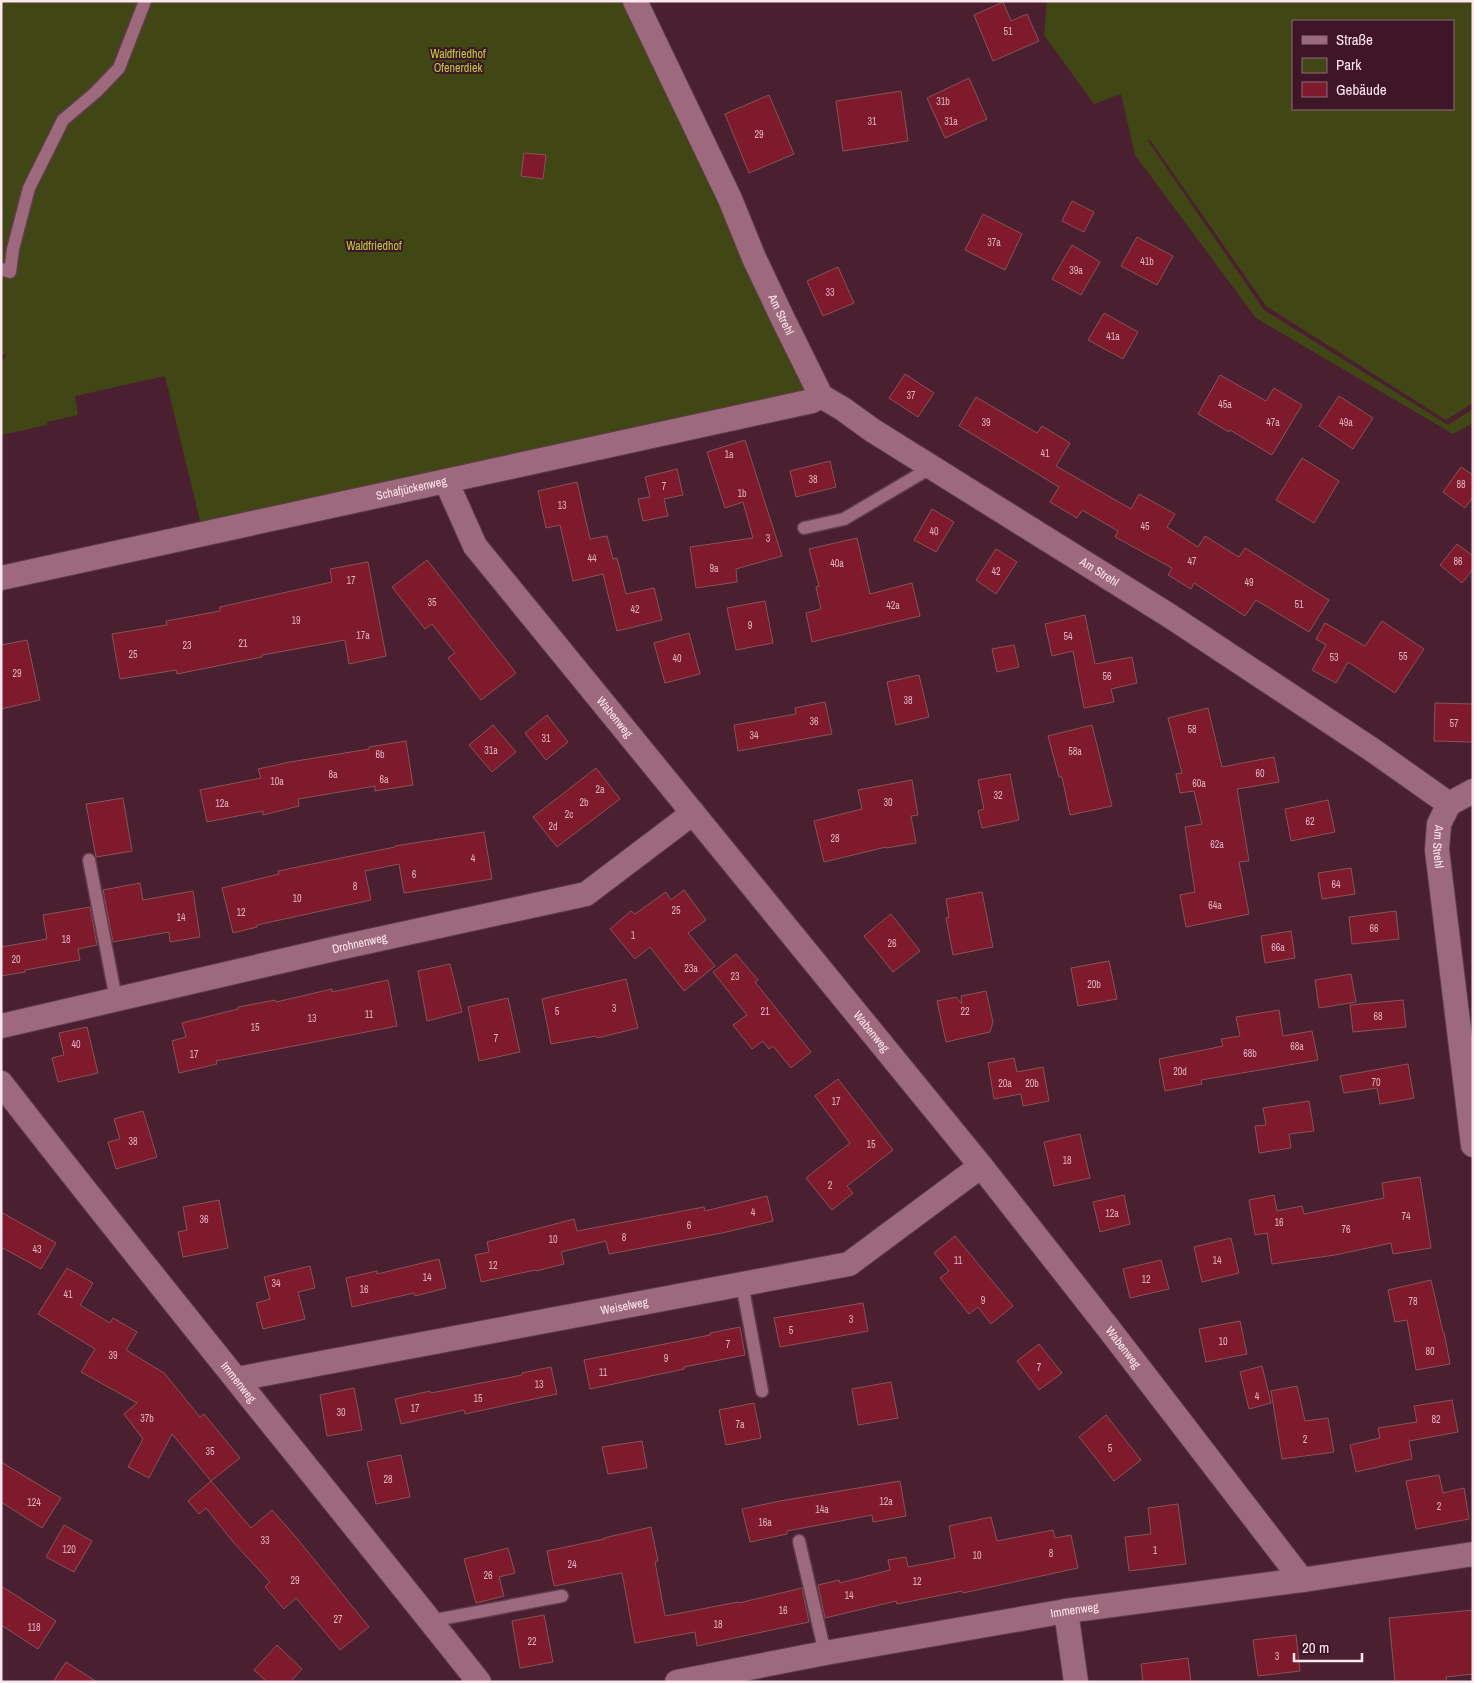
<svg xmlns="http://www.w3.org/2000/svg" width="1474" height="1683" viewBox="0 0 1474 1683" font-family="'Archivo Narrow',sans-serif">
<rect width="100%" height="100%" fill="#4a2031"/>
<!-- green -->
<g fill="#404614" fill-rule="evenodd">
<polygon points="1,1 635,1 821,396 203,533 165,376 75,396 78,415 47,422 47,425 1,435 1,363 7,354 1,355"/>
<path d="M 1047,1 L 1473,1 L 1473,403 L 1446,420 L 1266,306 L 1150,140 L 1148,141 L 1264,310 L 1448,425 L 1473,409 L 1473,423 L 1453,434 L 1256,318 L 1135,155 L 1121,94 L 1094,104 L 1044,35 ZM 1293,21 L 1453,21 L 1453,109 L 1293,109 Z"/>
</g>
<!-- building -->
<g fill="#7f192c" stroke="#865457">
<polygon points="1003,2 1011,21 1027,14 1039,41 993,61 974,15"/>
<polygon points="969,78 987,119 945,138 927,98"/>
<polygon points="901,91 908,141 843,151 836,101"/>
<polygon points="769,95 794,154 749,173 725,114"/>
<polygon points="524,153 546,155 543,179 521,176"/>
<polygon points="1072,201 1094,212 1084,232 1062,221"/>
<polygon points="983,214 1022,234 1005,270 965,250"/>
<polygon points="1137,237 1173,256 1157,285 1121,266"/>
<polygon points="1072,245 1100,262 1081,295 1052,279"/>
<polygon points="838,267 854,303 823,316 807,281"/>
<polygon points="1104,313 1138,332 1123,359 1088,340"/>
<polygon points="905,374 934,393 918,417 889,398"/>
<polygon points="1220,375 1266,401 1274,388 1302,405 1272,455 1230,430 1229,432 1198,414"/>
<polygon points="1339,396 1373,418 1353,449 1319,426"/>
<polygon points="976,397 1037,433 1042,426 1070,443 1056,466 1131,509 1139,494 1175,514 1167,527 1198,547 1205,536 1239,557 1245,548 1329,600 1309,632 1256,600 1245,616 1194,583 1191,589 1168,575 1172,568 1115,537 1118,531 1082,510 1077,518 1050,502 1059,487 959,426"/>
<polygon points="745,440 782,556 736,569 737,582 696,588 690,547 753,538 743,502 725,508 707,452"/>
<polygon points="1302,458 1339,481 1314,523 1276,500"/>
<polygon points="830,461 836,487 796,497 790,471"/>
<polygon points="1461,467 1473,475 1473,497 1465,508 1443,492"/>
<polygon points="677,469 683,495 664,499 668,516 643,521 638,499 650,497 645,477"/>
<polygon points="577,482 590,539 607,536 613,559 617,558 626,594 654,588 662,620 617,631 603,574 573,581 560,525 546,528 538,491"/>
<polygon points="932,509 954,522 936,552 914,540"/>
<polygon points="857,538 870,594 912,583 920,616 812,642 806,613 821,609 816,587 819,586 809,549"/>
<polygon points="1457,544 1473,556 1473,569 1462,583 1440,565"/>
<polygon points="996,549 1017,562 996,594 976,580"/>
<polygon points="427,560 516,673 481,700 448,658 455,653 443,638 432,624 425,629 392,587"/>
<polygon points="368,562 386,656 349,664 345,640 262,655 262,657 177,674 176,670 120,679 112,634 167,625 166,621 220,611 220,607 332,582 330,569"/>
<polygon points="765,601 773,643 736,650 727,608"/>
<polygon points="1085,615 1095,664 1132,657 1137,683 1111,689 1114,702 1084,708 1073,651 1052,656 1045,624"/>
<polygon points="1382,621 1424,649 1395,693 1348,662 1336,683 1312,670 1326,645 1316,639 1325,623 1365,646"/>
<polygon points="689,633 700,674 665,683 654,643"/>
<polygon points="27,640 40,700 1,709 1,645"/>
<polygon points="1014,645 1019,667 997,672 992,649"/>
<polygon points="919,675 929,717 896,725 887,682"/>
<polygon points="825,702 832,734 738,751 734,725 796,714 795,708"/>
<polygon points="1435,703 1473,704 1473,742 1434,741"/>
<polygon points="1208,708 1222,767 1274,757 1279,782 1237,789 1249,861 1239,862 1249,914 1186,927 1180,895 1195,892 1185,827 1202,824 1194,791 1180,793 1176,774 1182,773 1168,718"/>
<polygon points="547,715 568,742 546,760 525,733"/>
<polygon points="493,725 516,752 492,772 469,745"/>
<polygon points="1092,725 1112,806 1070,815 1062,777 1059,777 1048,736"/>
<polygon points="406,741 413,785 375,791 375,786 298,799 299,806 263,815 263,811 207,822 200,790 261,778 258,769 290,762 369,749 369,747"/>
<polygon points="596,768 620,799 557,847 533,817"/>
<polygon points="1010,774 1019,820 982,828 978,811 984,809 978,780"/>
<polygon points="912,780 918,815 911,816 916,843 886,848 886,847 824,862 814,821 862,809 858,790"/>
<polygon points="123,798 132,851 96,857 86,804"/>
<polygon points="1328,800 1335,832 1291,841 1285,809"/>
<polygon points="484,832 492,879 404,893 399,864 365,871 371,900 257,925 257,927 233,933 222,888 279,874 278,871 395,847 395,846"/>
<polygon points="1351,868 1355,894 1322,899 1318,873"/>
<polygon points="140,883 143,900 193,891 200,937 170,942 169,932 113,942 103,890"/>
<polygon points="684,890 706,920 688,933 715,966 684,991 650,947 635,959 610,929 631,911 635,914 666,892 671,900"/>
<polygon points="982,892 993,947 953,955 946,918 949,917 946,899"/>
<polygon points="90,907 97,945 78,949 80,960 25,970 25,972 1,976 1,947 47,939 43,915"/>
<polygon points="1396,911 1399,939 1352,944 1349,917"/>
<polygon points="891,914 920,951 893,972 864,936"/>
<polygon points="1291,931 1295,958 1265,963 1261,936"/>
<polygon points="736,954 758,980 755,982 811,1052 791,1068 773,1046 769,1049 763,1041 752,1049 733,1025 747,1015 713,972"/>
<polygon points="1109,961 1117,999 1078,1006 1071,968"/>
<polygon points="450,964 462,1012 427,1021 418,971"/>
<polygon points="1351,974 1356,1002 1319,1008 1315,980"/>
<polygon points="626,979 638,1028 597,1038 596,1036 551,1044 542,999"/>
<polygon points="388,980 397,1026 216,1061 217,1064 179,1073 172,1041 186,1037 182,1023 238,1009 238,1007 275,1000 276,1002 332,989 332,992"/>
<polygon points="986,991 993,1022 990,1032 946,1042 937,1001 956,997 962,1004 961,996"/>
<polygon points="508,998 520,1052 479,1061 468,1007"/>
<polygon points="1403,1000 1406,1027 1353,1032 1350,1005"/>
<polygon points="1279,1010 1283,1036 1312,1031 1318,1060 1201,1080 1202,1084 1165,1091 1159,1059 1223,1046 1221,1039 1240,1036 1236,1017"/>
<polygon points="87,1027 98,1073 58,1082 52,1058 64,1055 59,1033"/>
<polygon points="1014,1058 1017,1072 1043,1067 1049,1101 1023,1106 1021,1094 994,1099 988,1063"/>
<polygon points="1408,1064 1414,1098 1380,1104 1377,1088 1344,1093 1340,1076"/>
<polygon points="838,1079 893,1150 847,1186 853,1193 832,1210 806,1178 850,1143 815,1096"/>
<polygon points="1309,1101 1314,1131 1289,1134 1291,1148 1259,1153 1255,1126 1266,1125 1263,1108"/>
<polygon points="143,1111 157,1157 116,1169 108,1142 120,1139 114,1119"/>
<polygon points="1080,1134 1090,1178 1054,1186 1044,1142"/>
<polygon points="1420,1177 1431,1248 1393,1254 1391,1243 1335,1255 1272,1264 1267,1233 1255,1235 1249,1200 1274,1195 1277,1211 1302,1206 1304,1214 1384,1198 1382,1183"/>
<polygon points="1124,1195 1130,1224 1100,1232 1093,1202"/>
<polygon points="767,1196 773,1221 722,1233 609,1254 606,1241 561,1252 564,1264 536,1271 535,1270 481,1282 475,1255 489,1252 487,1242 574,1219 577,1231 704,1207 705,1211"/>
<polygon points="219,1200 228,1248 183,1257 178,1232 187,1230 183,1207"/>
<polygon points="1,1212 56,1243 41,1269 1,1247"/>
<polygon points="955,1236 1013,1306 991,1324 978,1307 969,1314 940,1278 949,1271 934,1253"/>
<polygon points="1231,1238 1239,1273 1202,1282 1194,1247"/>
<polygon points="439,1259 446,1288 415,1296 414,1293 352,1307 346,1278 377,1271 377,1274"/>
<polygon points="1161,1260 1169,1289 1130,1298 1123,1269"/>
<polygon points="310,1266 315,1288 298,1292 305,1319 263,1329 256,1303 270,1299 264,1277"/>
<polygon points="67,1268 93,1283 80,1305 110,1323 113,1318 137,1332 126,1350 164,1373 200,1417 204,1414 240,1458 211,1481 172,1434 149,1478 128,1467 143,1439 124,1414 137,1403 81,1372 95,1349 38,1314"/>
<polygon points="1431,1280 1443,1332 1444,1332 1450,1364 1416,1370 1407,1320 1395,1322 1388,1290"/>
<polygon points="863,1303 868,1331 780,1347 774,1318"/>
<polygon points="1240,1321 1247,1354 1206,1362 1199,1329"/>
<polygon points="740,1327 745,1355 684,1367 684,1369 590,1389 584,1360 710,1335 710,1333"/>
<polygon points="1039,1344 1062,1373 1039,1390 1017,1361"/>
<polygon points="1262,1366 1271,1403 1249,1409 1240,1372"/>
<polygon points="551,1367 557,1394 465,1414 464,1410 401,1424 395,1399 430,1391 431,1393 522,1375 522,1373"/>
<polygon points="891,1382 898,1418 858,1425 852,1389"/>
<polygon points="1297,1386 1305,1421 1328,1418 1334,1452 1282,1459 1271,1391"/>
<polygon points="354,1388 362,1430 327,1436 320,1395"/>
<polygon points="1452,1400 1458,1432 1409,1441 1412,1459 1356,1472 1350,1445 1380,1438 1378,1428 1417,1422 1414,1406"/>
<polygon points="754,1403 761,1438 726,1445 719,1410"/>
<polygon points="1106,1415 1141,1460 1114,1481 1079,1437"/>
<polygon points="642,1441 647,1468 608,1474 602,1447"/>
<polygon points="401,1455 410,1497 376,1504 367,1462"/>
<polygon points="1,1462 61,1498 42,1528 1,1502"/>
<polygon points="1439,1475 1443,1493 1464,1488 1469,1519 1416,1529 1406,1481"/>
<polygon points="211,1481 251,1528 272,1510 295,1536 369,1627 340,1650 296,1598 284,1609 265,1587 270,1582 234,1543 206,1508 199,1514 188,1501"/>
<polygon points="900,1481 906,1516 873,1522 872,1515 787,1531 787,1534 750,1542 742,1509 780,1501"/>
<polygon points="1178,1504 1186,1564 1129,1571 1125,1537 1151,1534 1148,1508"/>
<polygon points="991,1517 997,1541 1053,1530 1055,1538 1071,1535 1078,1568 963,1593 962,1591 897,1604 896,1601 825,1618 818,1585 839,1580 840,1583 890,1570 888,1560 906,1557 908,1567 955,1558 949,1526"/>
<polygon points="64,1525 92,1541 74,1572 46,1557"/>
<polygon points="651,1527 658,1561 655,1562 665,1616 738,1602 739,1603 802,1588 809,1622 697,1646 695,1632 635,1643 622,1573 554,1586 547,1551 604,1539 604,1538"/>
<polygon points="508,1548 515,1573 499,1577 504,1596 476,1603 464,1559"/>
<polygon points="1,1586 56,1621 38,1649 1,1625"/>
<polygon points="1473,1610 1473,1674 1446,1677 1447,1682 1395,1682 1389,1618"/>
<polygon points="544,1615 553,1662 520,1668 512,1621"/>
<polygon points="1296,1635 1300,1671 1258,1676 1253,1640"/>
<polygon points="277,1645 302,1669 290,1682 267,1682 254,1670"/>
<polygon points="1188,1658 1191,1682 1143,1682 1141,1664"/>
<polygon points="66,1662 97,1682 53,1682"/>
</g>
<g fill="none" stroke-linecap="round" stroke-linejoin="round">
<defs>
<g id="lane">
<polyline points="1,269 10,272 13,249 29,188 63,120 96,92 119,68 145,1"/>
<polyline points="804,528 844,519 932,467"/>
<polyline points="89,860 116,999"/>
<polyline points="742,1284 762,1391"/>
<polyline points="799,1541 825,1653"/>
<polyline points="430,1621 562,1596"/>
</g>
<g id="street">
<path id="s1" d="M 635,1 L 730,199 L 754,258 L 782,317 L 821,396 L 843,409 L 872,430 L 1170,616 L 1374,751 L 1449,804"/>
<path id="s2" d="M 446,481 L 475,546 L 981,1166 L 1109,1329 L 1302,1580"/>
<path id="s3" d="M 1,578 L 812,401 L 821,396"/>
<path id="s4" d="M 1449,804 L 1439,824 L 1437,850 L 1473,1145"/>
<polyline points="1449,804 1473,791"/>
<path id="s5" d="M 1,1026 L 338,948 L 586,894 L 693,813"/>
<path id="s6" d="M 1,1083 C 158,1285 320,1482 479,1682"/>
<path id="s7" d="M 237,1379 L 849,1264 L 981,1166"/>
<polyline points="1066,1611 1076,1682"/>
<path id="s8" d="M 677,1682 L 825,1653 L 1066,1611 L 1302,1580 L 1473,1554"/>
</g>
</defs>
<!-- lane casing -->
<use href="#lane" stroke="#613d4c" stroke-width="15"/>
<!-- street casing -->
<use href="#street" stroke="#613d4c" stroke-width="26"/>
<!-- lane -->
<use href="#lane" stroke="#9c6a7c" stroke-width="12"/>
<!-- street -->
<use href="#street" stroke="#9c6a7c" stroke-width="24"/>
</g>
<g text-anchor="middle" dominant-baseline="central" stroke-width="4" stroke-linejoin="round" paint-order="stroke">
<!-- number labels -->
<g font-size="10" fill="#deb4be">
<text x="1008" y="31">51</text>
<text x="943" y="101">31b</text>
<text x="872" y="121">31</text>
<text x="951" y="121">31a</text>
<text x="759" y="134">29</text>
<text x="994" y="242">37a</text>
<text x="1147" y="261">41b</text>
<text x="1076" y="270">39a</text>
<text x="830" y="292">33</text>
<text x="1113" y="336">41a</text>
<text x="911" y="395">37</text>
<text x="1225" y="404">45a</text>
<text x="986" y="422">39</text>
<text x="1273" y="422">47a</text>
<text x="1346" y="422">49a</text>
<text x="1045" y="453">41</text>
<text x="729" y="454">1a</text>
<text x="813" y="479">38</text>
<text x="1461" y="484">88</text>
<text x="664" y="486">7</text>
<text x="742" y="493">1b</text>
<text x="562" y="505">13</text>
<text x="1145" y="526">45</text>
<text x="934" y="531">40</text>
<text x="768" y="538">3</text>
<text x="592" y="558">44</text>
<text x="1192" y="561">47</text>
<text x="1458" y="561">86</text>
<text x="837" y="563">40a</text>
<text x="714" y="568">9a</text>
<text x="996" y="571">42</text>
<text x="351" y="580">17</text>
<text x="1249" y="582">49</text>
<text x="432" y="602">35</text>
<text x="1299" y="604">51</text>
<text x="893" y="605">42a</text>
<text x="635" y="609">42</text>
<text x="296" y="620">19</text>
<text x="750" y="625">9</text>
<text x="363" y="635">17a</text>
<text x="1068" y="636">54</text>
<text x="243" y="643">21</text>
<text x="187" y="645">23</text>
<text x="133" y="654">25</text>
<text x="1403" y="656">55</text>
<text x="1334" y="657">53</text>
<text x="677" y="658">40</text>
<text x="17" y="673">29</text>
<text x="1107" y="676">56</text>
<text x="908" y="700">38</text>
<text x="814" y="721">36</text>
<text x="1454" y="723">57</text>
<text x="1192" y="729">58</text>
<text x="754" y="735">34</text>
<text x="546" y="738">31</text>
<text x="491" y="750">31a</text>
<text x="1075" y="751">58a</text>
<text x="380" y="754">6b</text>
<text x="1260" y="773">60</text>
<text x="333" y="774">8a</text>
<text x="384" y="779">6a</text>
<text x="277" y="781">10a</text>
<text x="1199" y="783">60a</text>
<text x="600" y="789">2a</text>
<text x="998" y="795">32</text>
<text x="584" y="802">2b</text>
<text x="888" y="802">30</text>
<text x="222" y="803">12a</text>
<text x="569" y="814">2c</text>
<text x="1310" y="821">62</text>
<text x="553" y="826">2d</text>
<text x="835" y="838">28</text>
<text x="1217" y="844">62a</text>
<text x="473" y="858">4</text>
<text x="414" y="874">6</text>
<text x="1336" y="884">64</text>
<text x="355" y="886">8</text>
<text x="297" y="898">10</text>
<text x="1215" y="905">64a</text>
<text x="676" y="910">25</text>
<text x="241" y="912">12</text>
<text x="181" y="917">14</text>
<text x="1374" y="928">66</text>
<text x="633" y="935">1</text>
<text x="66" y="939">18</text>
<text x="892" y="943">26</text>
<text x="1278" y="947">66a</text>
<text x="16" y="959">20</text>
<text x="691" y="968">23a</text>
<text x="735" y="976">23</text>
<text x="1094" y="984">20b</text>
<text x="614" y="1008">3</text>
<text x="557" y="1011">5</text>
<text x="765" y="1011">21</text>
<text x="965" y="1011">22</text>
<text x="369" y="1014">11</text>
<text x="1378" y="1016">68</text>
<text x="312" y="1018">13</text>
<text x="255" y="1027">15</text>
<text x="496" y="1038">7</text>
<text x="76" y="1044">40</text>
<text x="1297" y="1046">68a</text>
<text x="1250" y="1053">68b</text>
<text x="194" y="1054">17</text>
<text x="1180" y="1071">20d</text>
<text x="1376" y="1082">70</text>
<text x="1005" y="1083">20a</text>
<text x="1032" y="1083">20b</text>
<text x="836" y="1101">17</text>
<text x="133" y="1141">38</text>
<text x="871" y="1144">15</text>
<text x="1067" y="1160">18</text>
<text x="830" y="1185">2</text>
<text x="753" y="1212">4</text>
<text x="1112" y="1213">12a</text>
<text x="1406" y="1216">74</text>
<text x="204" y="1219">36</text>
<text x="1279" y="1222">16</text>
<text x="689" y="1225">6</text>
<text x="1346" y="1229">76</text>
<text x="624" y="1237">8</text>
<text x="553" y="1239">10</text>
<text x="37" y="1249">43</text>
<text x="958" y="1260">11</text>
<text x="1217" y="1260">14</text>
<text x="493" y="1265">12</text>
<text x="427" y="1277">14</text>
<text x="1146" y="1279">12</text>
<text x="276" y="1283">34</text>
<text x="364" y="1289">16</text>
<text x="68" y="1294">41</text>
<text x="983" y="1300">9</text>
<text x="1413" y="1301">78</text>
<text x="851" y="1319">3</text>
<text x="791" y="1330">5</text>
<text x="1223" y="1341">10</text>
<text x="728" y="1344">7</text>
<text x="1430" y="1351">80</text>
<text x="113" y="1355">39</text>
<text x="666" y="1358">9</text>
<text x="1039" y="1367">7</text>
<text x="603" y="1372">11</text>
<text x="539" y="1384">13</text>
<text x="1257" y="1396">4</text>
<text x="478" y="1398">15</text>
<text x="415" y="1408">17</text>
<text x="341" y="1412">30</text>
<text x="147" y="1418">37b</text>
<text x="1436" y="1419">82</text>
<text x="740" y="1424">7a</text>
<text x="1305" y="1439">2</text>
<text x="1110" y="1448">5</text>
<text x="210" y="1451">35</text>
<text x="388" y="1479">28</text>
<text x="886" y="1501">12a</text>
<text x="34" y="1502">124</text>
<text x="1439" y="1506">2</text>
<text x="822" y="1509">14a</text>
<text x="765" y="1522">16a</text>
<text x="265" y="1540">33</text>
<text x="69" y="1549">120</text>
<text x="1155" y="1550">1</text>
<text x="1051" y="1553">8</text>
<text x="977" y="1555">10</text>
<text x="572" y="1564">24</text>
<text x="488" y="1575">26</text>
<text x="295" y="1580">29</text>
<text x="917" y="1581">12</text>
<text x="849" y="1595">14</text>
<text x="783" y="1610">16</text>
<text x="338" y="1619">27</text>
<text x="718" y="1624">18</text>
<text x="34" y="1627">118</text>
<text x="532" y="1641">22</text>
<text x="1277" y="1656">3</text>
</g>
<!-- park labels -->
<g font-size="12" fill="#becf3d" stroke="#3f1627">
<text x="458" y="54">Waldfriedhof<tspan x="458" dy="14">Ofenerdiek</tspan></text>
<text x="374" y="246">Waldfriedhof</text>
</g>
<!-- street labels -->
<g font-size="12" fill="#fee7ef" stroke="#3f1627">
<text stroke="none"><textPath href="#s1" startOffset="346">Am Strehl</textPath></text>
<text stroke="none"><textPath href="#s3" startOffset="420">Schafjückenweg</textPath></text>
<text stroke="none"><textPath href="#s1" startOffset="766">Am Strehl</textPath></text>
<text stroke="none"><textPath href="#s2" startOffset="292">Wabenweg</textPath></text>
<text stroke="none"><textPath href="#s4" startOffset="45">Am Strehl</textPath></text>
<text stroke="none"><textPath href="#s5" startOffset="368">Drohnenweg</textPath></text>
<text stroke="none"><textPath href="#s2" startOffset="698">Wabenweg</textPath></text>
<text stroke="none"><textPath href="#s7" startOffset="394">Weiselweg</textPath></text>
<text stroke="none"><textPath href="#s2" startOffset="1102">Wabenweg</textPath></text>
<text stroke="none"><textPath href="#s6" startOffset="382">Immenweg</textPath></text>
<text stroke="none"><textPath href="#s8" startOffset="404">Immenweg</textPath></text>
</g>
</g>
<!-- border -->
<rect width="1474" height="1683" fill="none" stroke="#fee7ef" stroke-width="5"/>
<!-- legend -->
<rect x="1292" y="20" width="162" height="90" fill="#3f1627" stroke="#8b6a77"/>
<rect x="1302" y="36" width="25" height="8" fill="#9c6a7c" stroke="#8b6a77"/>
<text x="1336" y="45" font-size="15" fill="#fee7ef">Straße</text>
<rect x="1302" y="58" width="25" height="15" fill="#404614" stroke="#8b6a77"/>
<text x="1336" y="70" font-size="15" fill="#fee7ef">Park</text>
<rect x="1302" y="82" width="25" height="15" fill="#7f192c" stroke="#8b6a77"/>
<text x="1336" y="95" font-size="15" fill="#fee7ef">Gebäude</text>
<!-- scale -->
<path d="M1294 1653v8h68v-8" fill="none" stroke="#fee7ef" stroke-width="2.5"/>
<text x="1302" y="1653" font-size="15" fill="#fee7ef" stroke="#3f1627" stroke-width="4" paint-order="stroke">20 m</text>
</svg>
